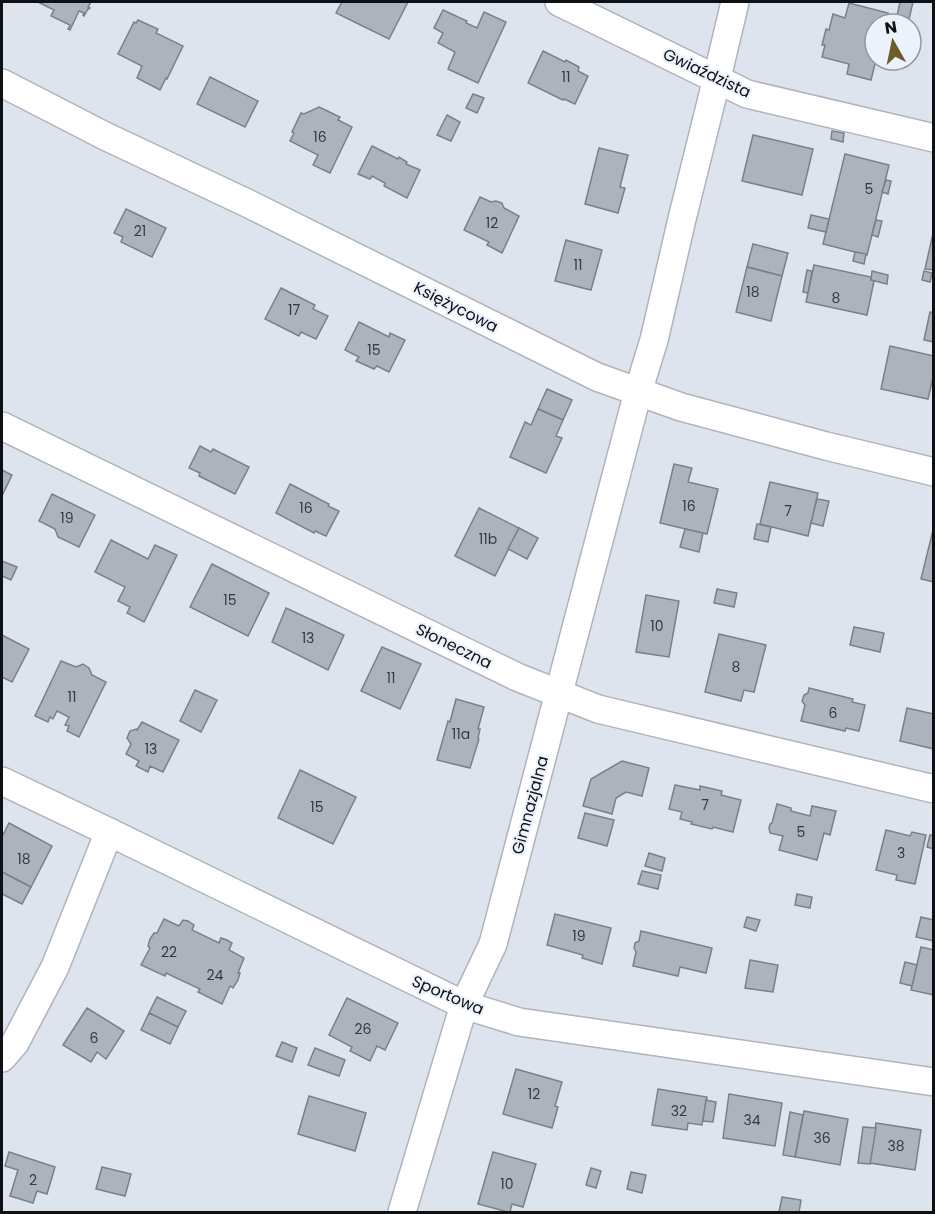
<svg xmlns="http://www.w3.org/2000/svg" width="935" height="1214" viewBox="0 0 935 1214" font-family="Poppins,sans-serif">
<rect width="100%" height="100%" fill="#dee4ee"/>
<!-- building -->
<g fill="#adb3bc" stroke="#7a8088" stroke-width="1.5">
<polygon points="38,2 91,2 88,7 90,8 89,9 88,9 84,16 83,15 84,13 79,11 70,30 68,29 70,25 51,16 54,10"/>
<polygon points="342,2 408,2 389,39 336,13"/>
<polygon points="900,2 913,2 909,19 897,16"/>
<polygon points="849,3 888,13 885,24 875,24 875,60 876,60 871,80 847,74 849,64 822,57 825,45 822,45 826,29 829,30 833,14 845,18"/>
<polygon points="443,10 467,21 466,23 477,28 484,12 506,22 478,83 448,69 455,52 438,43 443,33 434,28"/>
<polygon points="138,20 158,29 156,33 183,46 167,79 166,78 160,90 137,78 142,66 118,54 134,22 136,23"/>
<polygon points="543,51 565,62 566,60 579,67 578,71 588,76 575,104 564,99 563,100 528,83"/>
<polygon points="210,77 258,101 245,127 197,104"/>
<polygon points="473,94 484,98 477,113 466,108"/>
<polygon points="319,107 340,117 338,120 352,127 330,173 313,165 318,155 290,141 294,133 292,132 301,113 304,114"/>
<polygon points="447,115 460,122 451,141 437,135"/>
<polygon points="832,131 844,133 843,142 831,139"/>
<polygon points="753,135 813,149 802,195 742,181"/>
<polygon points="372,146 398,159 399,157 407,162 406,164 420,170 407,198 384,186 385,183 372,176 370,179 358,174"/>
<polygon points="599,148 628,155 620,187 625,188 618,213 585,204"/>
<polygon points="845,154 889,165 867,255 823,244"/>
<polygon points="886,180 891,181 888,194 882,192"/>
<polygon points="480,197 491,202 496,201 502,203 504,208 519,216 502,253 487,245 489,242 464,230"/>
<polygon points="126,209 166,228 152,257 121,242 123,237 114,233"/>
<polygon points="811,215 829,219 826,232 808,228"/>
<polygon points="876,220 882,221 878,237 872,235"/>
<polygon points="934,229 934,270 925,269"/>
<polygon points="566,240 602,250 591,290 555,281"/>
<polygon points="753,244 788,253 782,276 747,267"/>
<polygon points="855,252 866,254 864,264 853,261"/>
<polygon points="814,265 871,277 871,280 874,281 867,315 806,302"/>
<polygon points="747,267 782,276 771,321 736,312"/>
<polygon points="807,270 812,271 808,293 803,292"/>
<polygon points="872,271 888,275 887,284 871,280"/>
<polygon points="924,271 932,273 930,282 922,280"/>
<polygon points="281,288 315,305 313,309 328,316 316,339 301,332 299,336 265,319"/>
<polygon points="930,312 934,313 934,342 924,340"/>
<polygon points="359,322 389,337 390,333 405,340 389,372 377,366 374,369 356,361 359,357 345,350"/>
<polygon points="890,346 934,356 934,373 928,399 881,389"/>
<polygon points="547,389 572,400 563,420 538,409"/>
<polygon points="538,409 563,420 556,436 562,438 546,473 510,457 525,422 531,425"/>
<polygon points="200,446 211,452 213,449 249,467 235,494 199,476 200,473 189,468"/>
<polygon points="674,464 692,468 688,482 718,489 707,534 660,523"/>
<polygon points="2,470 12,475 2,496"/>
<polygon points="770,482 818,493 808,536 760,524"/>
<polygon points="290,484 329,504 328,506 339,511 326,536 315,531 314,533 276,513"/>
<polygon points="52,494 95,515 79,547 58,537 55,529 39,521"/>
<polygon points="817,499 829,501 823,526 811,523"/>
<polygon points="479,508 519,528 495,576 455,556"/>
<polygon points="757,524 771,527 768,542 754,539"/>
<polygon points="934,526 934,582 921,579"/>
<polygon points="519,528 538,538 527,559 508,549"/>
<polygon points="685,529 703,533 699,552 680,547"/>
<polygon points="111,540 148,559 155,545 177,555 144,622 127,613 130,607 118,601 125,587 95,572"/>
<polygon points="2,561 17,567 11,580 2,576"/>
<polygon points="212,564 269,593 248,636 190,607"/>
<polygon points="717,589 737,593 734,607 714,603"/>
<polygon points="646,595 679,601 669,657 636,652"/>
<polygon points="286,608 344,635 328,670 272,642"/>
<polygon points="854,627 884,633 880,652 850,645"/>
<polygon points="719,634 766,645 754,692 744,690 741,701 705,692"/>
<polygon points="2,635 29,649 12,682 2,677"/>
<polygon points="382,647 421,664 400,709 361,691"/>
<polygon points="61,661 76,667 83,664 89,668 92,675 106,682 79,737 67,731 69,726 65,725 69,717 57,711 53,719 50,717 48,722 35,716"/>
<polygon points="809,688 853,699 852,702 865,705 859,731 846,728 845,731 801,721 805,705 802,701 804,695 808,693"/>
<polygon points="195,690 217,700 201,732 180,721"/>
<polygon points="456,699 484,707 478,729 480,729 478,738 479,739 470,768 437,760 448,721 450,722"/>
<polygon points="907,708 934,714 934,749 900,741"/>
<polygon points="142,722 179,740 163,772 150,766 148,772 136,766 139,761 126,754 131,744 127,738 130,731 136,729 137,730"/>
<polygon points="622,761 649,768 642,796 626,792 616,798 612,814 583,806 591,779"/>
<polygon points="300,770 356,797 333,844 278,818"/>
<polygon points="675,785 700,790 700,786 722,791 721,795 741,800 733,832 713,827 712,829 691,824 692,822 680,819 682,812 669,809"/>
<polygon points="777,804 791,808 791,811 810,816 812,806 836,811 830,835 824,833 817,860 779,850 783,836 770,833 769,828 770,824 772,823"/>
<polygon points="585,813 614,820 607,846 578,838"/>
<polygon points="9,823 52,846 31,887 2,872 2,837"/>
<polygon points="886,830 910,836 912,832 926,835 915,884 896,880 897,875 876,870"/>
<polygon points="930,835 934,836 934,849 927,847"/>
<polygon points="649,853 665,858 662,871 645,866"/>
<polygon points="642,871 661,875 658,889 638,884"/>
<polygon points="2,872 31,887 22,904 2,894"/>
<polygon points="797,894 812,897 810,908 795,905"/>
<polygon points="555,914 611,928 602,964 582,958 583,955 547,945"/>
<polygon points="747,917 760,920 756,931 744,927"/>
<polygon points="921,917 934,920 934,941 916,937"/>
<polygon points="164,919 179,926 183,920 188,921 194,925 192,930 219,943 221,938 227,940 232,943 229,950 244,958 238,973 240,973 238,980 233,988 230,986 222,1004 198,992 200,989 166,973 165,976 141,965 150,948 148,946 150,939 154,933 157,933"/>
<polygon points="641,931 712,948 706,973 680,967 678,976 633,966 636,952 634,948 635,943 639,941"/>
<polygon points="921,947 934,950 934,995 911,990"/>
<polygon points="750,960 778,965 773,992 745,988"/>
<polygon points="905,962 917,965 912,986 900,983"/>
<polygon points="157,997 186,1011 178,1027 149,1013"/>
<polygon points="347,998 398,1023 385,1050 377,1046 370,1061 350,1051 352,1047 329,1035"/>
<polygon points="87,1008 124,1031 106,1059 97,1052 91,1062 63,1045"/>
<polygon points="149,1013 178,1027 170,1044 141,1030"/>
<polygon points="282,1042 297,1048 292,1062 276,1056"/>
<polygon points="315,1048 345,1060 339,1076 308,1065"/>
<polygon points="516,1069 562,1082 555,1106 558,1107 552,1128 503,1114"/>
<polygon points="658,1089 707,1097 702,1125 688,1123 687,1130 652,1125"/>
<polygon points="729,1094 782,1103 775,1146 723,1138"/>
<polygon points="309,1096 366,1113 355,1151 298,1134"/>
<polygon points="706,1100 716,1102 713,1122 703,1121"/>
<polygon points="804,1111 848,1119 840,1165 795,1157"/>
<polygon points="790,1112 803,1115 795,1157 783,1155"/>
<polygon points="876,1123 921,1130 915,1170 870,1163"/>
<polygon points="863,1127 876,1128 870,1164 858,1163"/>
<polygon points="9,1152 55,1167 47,1194 37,1191 33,1203 10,1196 18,1170 5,1166"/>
<polygon points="493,1152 536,1164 523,1207 512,1204 510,1212 508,1212 478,1204"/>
<polygon points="102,1167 131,1174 125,1196 96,1189"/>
<polygon points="591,1168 601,1171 596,1188 586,1185"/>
<polygon points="631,1172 646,1175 642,1193 627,1189"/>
<polygon points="782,1197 801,1200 799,1212 779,1212"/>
</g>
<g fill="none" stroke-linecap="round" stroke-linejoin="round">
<defs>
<g id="minor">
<polyline points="559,2 747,94 934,138"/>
<polyline points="2,83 105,136 249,204 597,377 681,407 826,446 934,472"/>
<polyline points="2,426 517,677 598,709 934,789"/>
<polyline points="2,781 109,832 464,1005 519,1022 934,1082"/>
<polyline points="2,1058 15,1043 55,967 109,832"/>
<polyline points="402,1212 464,1005 493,944 638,392 654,340 682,219 717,78 735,2"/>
</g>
</defs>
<!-- minor casing -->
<use href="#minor" stroke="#aeb4bd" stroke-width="30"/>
<!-- minor -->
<use href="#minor" stroke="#fff" stroke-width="27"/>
</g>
<g text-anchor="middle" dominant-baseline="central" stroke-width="4.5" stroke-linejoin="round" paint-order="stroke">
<!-- number labels -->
<g font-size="14" fill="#36393d">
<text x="566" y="77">11</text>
<text x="320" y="137">16</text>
<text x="869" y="189">5</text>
<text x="492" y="223">12</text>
<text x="140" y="231">21</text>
<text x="578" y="265">11</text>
<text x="753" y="292">18</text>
<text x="836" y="298">8</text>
<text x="294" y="310">17</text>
<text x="374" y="350">15</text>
<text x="689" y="506">16</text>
<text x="306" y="508">16</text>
<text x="788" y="511">7</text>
<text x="67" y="518">19</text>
<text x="488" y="539">11b</text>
<text x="230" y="600">15</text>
<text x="657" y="626">10</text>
<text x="308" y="638">13</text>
<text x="736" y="667">8</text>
<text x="391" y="678">11</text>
<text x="72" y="697">11</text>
<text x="833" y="713">6</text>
<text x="461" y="734">11a</text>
<text x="151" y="749">13</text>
<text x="705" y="805">7</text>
<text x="317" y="807">15</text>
<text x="801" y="832">5</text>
<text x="901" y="853">3</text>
<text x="24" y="859">18</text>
<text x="579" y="936">19</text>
<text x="169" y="952">22</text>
<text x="215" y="975">24</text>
<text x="363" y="1029">26</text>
<text x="94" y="1038">6</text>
<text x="534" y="1094">12</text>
<text x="679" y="1111">32</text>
<text x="752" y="1120">34</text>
<text x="822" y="1138">36</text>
<text x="896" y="1146">38</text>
<text x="33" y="1180">2</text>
<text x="507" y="1184">10</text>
</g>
<!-- street labels -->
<g font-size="16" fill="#0e1013" stroke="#ebf2fb">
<text transform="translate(707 73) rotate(25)">Gwiaździsta</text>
<text transform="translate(456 307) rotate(27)">Księżycowa</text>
<text transform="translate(454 646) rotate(26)">Słoneczna</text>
<text transform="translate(530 805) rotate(-75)">Gimnazjalna</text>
<text transform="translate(448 995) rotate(23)">Sportowa</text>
</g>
</g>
<!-- border -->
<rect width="935" height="1214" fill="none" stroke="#0e1013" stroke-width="6"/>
<!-- north arrow -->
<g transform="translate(893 42) rotate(351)"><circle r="28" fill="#ebf2fb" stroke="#93989e" stroke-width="1.5"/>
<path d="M0-4.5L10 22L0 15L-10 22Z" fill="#6e5d2b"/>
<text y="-9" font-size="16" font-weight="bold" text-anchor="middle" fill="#0e1013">N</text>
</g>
</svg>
